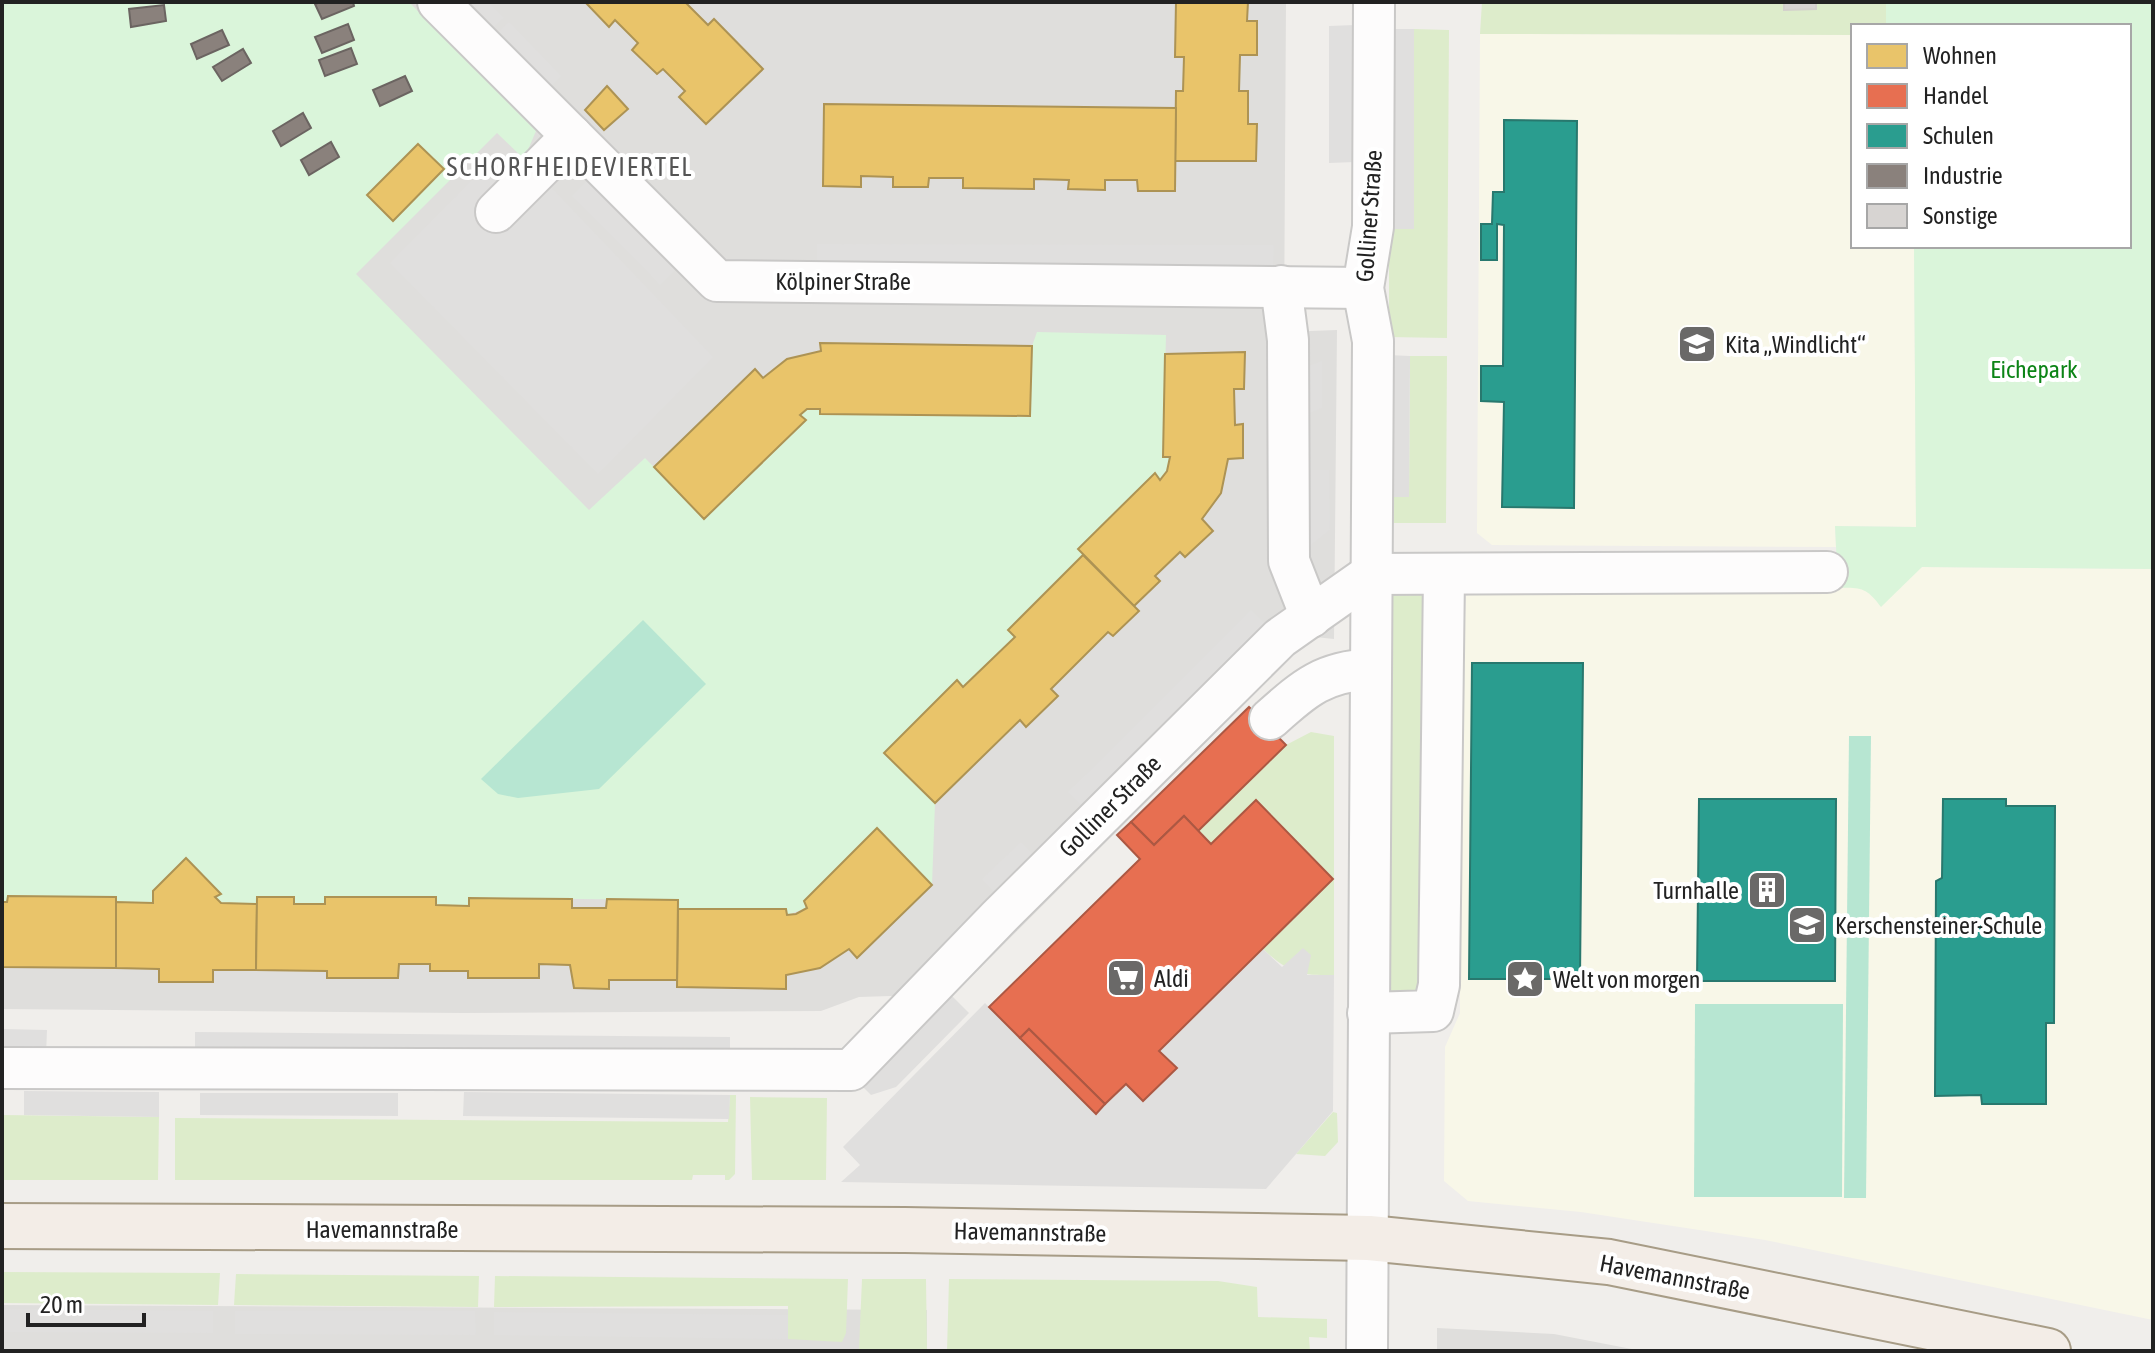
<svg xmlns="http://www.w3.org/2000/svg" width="2155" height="1353" viewBox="0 0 2155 1353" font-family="'Asap Condensed',sans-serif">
<rect width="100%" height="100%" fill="#f0eeeb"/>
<!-- residential -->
<g fill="#dfdedc">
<polygon points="2,2 1286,2 1284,332 1337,330 1334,639 1315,637 1305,643 954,994 859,997 821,1011 463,1013 2,1009"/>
<polygon points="2,1305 927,1310 927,1351 2,1351"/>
<polygon points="1437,1328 1554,1334 1642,1351 1437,1351"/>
</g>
<!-- education -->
<g fill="#f8f7e8">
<polygon points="1480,34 1853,35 1853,246 1914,246 1916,527 1835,526 1836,547 1492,545 1477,533"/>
<polygon points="1922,567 2153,569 2153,1320 1765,1240 1581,1212 1468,1201 1444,1181 1445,1047 1460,1013 1460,725 1466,596 1493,586 1861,587 1870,591"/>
</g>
<!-- grass -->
<g fill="#ddeccb">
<polygon points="1482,2 1886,2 1886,26 1853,26 1853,35 1480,34"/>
<polygon points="1414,29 1449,30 1447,338 1389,337 1389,229 1414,228"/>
<polygon points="1410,356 1447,356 1446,523 1385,523 1386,497 1409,496"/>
<polygon points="1420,590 1428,597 1423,994 1387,995 1388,600 1398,591"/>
<path d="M 1311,732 L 1334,736 L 1334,975 C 1300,976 1288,972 1263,949 L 1333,879 L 1256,801 L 1211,844 L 1198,831 L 1286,745 Z"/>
<polygon points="730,1095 736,1095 735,1174 729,1180 725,1180 725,1175 693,1175 692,1180 175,1180 175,1118 728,1122"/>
<polygon points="750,1097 827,1098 826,1180 752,1180"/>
<polygon points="1333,1112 1337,1113 1338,1142 1325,1156 1296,1154"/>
<polygon points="2,1115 159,1117 158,1180 2,1180"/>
<polygon points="2,1272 220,1273 218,1305 2,1303"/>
<polygon points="236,1274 479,1276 478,1307 234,1305"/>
<polygon points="495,1276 848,1279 846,1333 842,1342 788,1339 788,1306 494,1307"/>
<polygon points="862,1279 926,1279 927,1351 859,1349"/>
<polygon points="949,1279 1218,1281 1257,1287 1258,1317 1327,1319 1327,1338 1309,1337 1310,1351 947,1351"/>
</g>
<!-- park -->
<g fill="#daf5da">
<polygon points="2,2 409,2 536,131 524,159 497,133 356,274 589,510 645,458 705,519 805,420 800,415 807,409 820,409 821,414 1030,416 1032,346 1037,332 1166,335 1163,456 1170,457 1167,471 1160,480 1155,474 1079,550 1083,555 1009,629 1015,637 963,687 957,681 884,753 935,803 932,885 877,829 807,908 787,915 786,909 678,909 678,900 469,898 469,906 436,905 435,897 326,897 325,904 294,904 294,897 257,897 257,904 221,903 186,859 153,891 153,903 116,902 116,897 8,896 7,902 2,902"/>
<path d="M 1886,2 L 2153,2 L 2153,569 L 1922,567 L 1881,607 C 1867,588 1861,587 1838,588 L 1835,526 L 1916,527 L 1914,246 L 2129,246 L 2129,26 L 1886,26 Z"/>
</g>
<!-- pitch -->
<g fill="#b7e6d2">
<polygon points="643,620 706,684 599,789 518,798 498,794 481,779"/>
<polygon points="1849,736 1871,736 1866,1198 1844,1198"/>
<polygon points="1695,1004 1843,1004 1842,1197 1694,1197"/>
</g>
<!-- parking -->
<g fill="#e0dfde">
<polygon points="458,2 489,2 504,18 488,33"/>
<polygon points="509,22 561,76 546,91 493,37"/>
<polygon points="1355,25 1355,162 1329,163 1329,26"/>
<rect x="1389" y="29" width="25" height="200"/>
<polygon points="494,158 511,173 524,159 713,357 598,474 390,263"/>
<polygon points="587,181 675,270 660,285 572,196"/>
<polygon points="817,244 1274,245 1273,266 817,264"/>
<polygon points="1388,355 1410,356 1409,497 1386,497"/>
<polygon points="1322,361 1322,408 1304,415 1303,368"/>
<polygon points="1306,470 1329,470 1330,530 1305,550"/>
<polygon points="1251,610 1269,628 1085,810 1068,792"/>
<polygon points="1021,842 1037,859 998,896 982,879"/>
<polygon points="1303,948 1311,955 1307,975 1334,975 1333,1111 1266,1189 841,1182 860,1165 843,1147 985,1003 1019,1038 1104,1104 1126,1084 1143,1101 1177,1068 1159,1051 1263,949 1282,967"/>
<polygon points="951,995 969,1013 896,1087 871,1095 860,1084"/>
<polygon points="2,1029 47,1030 46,1055 2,1055"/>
<polygon points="195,1032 730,1037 730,1059 195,1053"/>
<polygon points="24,1091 159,1092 159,1117 24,1115"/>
<polygon points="464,1092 730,1095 729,1119 463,1116"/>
<polygon points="200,1093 398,1093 398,1116 200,1115"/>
<polygon points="2,1309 213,1311 213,1333 2,1332"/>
<polygon points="235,1311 475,1311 476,1335 235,1334"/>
<polygon points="494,1312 788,1315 788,1339 494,1335"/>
</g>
<!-- homes -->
<g fill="#e9c46a" stroke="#ad9354" stroke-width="2">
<polygon points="585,2 685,2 708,25 714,19 763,69 706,124 679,97 685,91 663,69 657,74 632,50 638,43 615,20 609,27"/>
<polygon points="1176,2 1248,2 1247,21 1257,21 1257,55 1240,55 1239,91 1248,91 1248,124 1257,124 1256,161 1175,161 1176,91 1183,91 1184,57 1175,57"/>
<polygon points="607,86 628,109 604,130 585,110"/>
<polygon points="824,104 1176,108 1175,191 1138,191 1137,180 1105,180 1105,190 1068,189 1069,180 1034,179 1034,189 963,188 963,178 929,178 928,187 893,187 893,177 861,176 861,187 823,186"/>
<polygon points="418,144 444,169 393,221 367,195"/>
<polygon points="820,343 1032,346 1030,416 820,414 820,409 807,409 800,415 806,420 704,519 654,467 755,369 763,378 787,359 821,351"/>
<polygon points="1245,352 1244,389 1234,389 1235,425 1243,424 1243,458 1228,459 1221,493 1202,519 1213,531 1185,557 1180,552 1155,576 1160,581 1134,606 1078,549 1155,473 1160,480 1167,471 1170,457 1163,457 1165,354"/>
<polygon points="1083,555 1139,611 1113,636 1108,632 1051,689 1058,696 1026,727 1020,720 935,803 884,753 957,680 963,687 1015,637 1008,630"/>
<polygon points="877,828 932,885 857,958 849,949 820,968 786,975 786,989 677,987 678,909 786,909 787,915 796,914 807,908 804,901"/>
<polygon points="186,858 221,894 215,897 221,903 257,904 256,970 213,970 213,982 159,982 159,969 116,968 116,902 153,903 153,891"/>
<polygon points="8,896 116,897 116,968 2,967 2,902 7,902"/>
<polygon points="257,897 294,897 294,904 325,904 325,897 436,897 436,905 469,906 469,898 572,899 572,908 606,908 607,899 678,900 677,980 609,980 609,989 574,988 570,965 539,964 539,978 468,978 468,971 430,971 430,964 399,964 398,978 327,978 327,971 256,970"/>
</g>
<!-- shops -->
<g fill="#e76f51" stroke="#ac5843" stroke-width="2">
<polygon points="1249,707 1286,745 1198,831 1184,816 1154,845 1131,822"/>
<polygon points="1256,800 1333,879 1159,1051 1177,1068 1143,1101 1126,1084 1105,1104 1029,1029 1020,1038 989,1007 1140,859 1117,835 1131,822 1154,845 1184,816 1211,844"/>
<polygon points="1029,1029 1105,1104 1096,1114 1020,1038"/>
</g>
<!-- schools -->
<g fill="#2a9d8f" stroke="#28786e" stroke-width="2">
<polygon points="1504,120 1577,121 1574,508 1502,507 1504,402 1481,401 1481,366 1503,366 1504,225 1497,224 1497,260 1481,260 1481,224 1492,224 1493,192 1504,192"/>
<polygon points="1472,663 1583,663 1580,979 1469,979"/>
<polygon points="1699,799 1836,799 1835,981 1697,981"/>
<polygon points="1943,799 2006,799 2006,806 2055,806 2054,1023 2046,1023 2046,1104 1982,1104 1981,1095 1935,1096 1936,881 1942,878"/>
</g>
<!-- industry -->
<g fill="#8a817c" stroke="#6b6461" stroke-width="2">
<polygon points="321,2 353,2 354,6 322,19 315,4"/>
<polygon points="164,5 166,21 131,27 129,9"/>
<polygon points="348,24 354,40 322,53 315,37"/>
<polygon points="222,30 229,45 197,59 191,44"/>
<polygon points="351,48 357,64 325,76 319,60"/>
<polygon points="243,49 251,63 222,81 213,67"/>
<polygon points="405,76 412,91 380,106 373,90"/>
<polygon points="303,113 311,128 281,146 273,131"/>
<polygon points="331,142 339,157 309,175 301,160"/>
</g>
<!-- building -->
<polygon fill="#d7d4d2" stroke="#d3d0cc" stroke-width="2" points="1784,2 1816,2 1816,9 1784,10"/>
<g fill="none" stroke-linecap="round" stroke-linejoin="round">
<defs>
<g id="minor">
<polyline points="438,2 717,281 1363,288"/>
<polyline points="496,212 572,136"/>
<polyline points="1281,286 1288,340 1289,561 1311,617"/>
<path d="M 1270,719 C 1305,688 1322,672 1371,669"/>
<polyline points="1368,1013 1433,1011 1439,985 1444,574"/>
<polyline points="2,1068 851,1070 998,918 1280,638 1371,574 1827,572"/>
<polyline points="1367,1351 1373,341 1363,288 1373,227 1374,2"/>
</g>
<polyline id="major" points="2,1226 905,1230 1369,1238 1609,1262 2048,1351"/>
</defs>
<!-- minor casing -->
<use href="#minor" stroke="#c9c8c7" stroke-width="44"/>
<!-- major casing -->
<use href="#major" stroke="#a79c86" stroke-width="48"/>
<!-- minor -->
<use href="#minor" stroke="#fdfcfc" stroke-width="40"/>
<!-- major -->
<use href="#major" stroke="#f3ede7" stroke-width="44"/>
</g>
<!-- icons -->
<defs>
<symbol id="school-square" viewBox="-11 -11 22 22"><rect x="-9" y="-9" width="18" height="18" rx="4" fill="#6a6968" stroke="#fff"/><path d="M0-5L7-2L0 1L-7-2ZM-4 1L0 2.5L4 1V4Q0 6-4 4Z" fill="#fff"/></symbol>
<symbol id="building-square" viewBox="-11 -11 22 22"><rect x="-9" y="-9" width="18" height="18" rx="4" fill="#6a6968" stroke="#fff"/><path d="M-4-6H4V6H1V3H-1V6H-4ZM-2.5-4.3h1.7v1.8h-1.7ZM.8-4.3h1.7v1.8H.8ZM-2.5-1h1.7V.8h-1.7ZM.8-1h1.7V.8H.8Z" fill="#fff"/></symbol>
<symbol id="supermarket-square" viewBox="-11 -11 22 22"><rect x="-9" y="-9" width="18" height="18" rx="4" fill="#6a6968" stroke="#fff"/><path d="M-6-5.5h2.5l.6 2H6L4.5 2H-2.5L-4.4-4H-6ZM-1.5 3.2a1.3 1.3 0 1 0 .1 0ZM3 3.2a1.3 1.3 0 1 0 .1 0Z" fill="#fff"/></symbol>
<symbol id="sight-square" viewBox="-11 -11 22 22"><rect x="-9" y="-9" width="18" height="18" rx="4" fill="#6a6968" stroke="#fff"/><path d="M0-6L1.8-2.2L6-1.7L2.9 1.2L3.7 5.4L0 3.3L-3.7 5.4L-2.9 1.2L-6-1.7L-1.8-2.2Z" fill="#fff"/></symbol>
</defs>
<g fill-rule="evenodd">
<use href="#school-square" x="1675" y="322" width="44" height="44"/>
<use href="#building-square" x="1745" y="868" width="44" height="44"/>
<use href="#school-square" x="1785" y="903" width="44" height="44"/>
<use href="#supermarket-square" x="1104" y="956" width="44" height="44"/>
<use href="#sight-square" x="1503" y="957" width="44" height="44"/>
</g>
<g text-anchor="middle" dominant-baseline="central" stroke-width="8" stroke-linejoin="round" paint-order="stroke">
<!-- street labels -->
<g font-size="24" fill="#222" stroke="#fff">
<text transform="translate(1369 216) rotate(-86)">Golliner Straße</text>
<text x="843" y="281">Kölpiner Straße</text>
<text transform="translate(1110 806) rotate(-45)">Golliner Straße</text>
<text x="382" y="1229">Havemannstraße</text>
<text transform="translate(1030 1232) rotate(1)">Havemannstraße</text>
<text transform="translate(1675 1277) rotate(11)">Havemannstraße</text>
</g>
<!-- poi labels -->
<g font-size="24" fill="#222" stroke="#fff" text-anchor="start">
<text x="1725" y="344">Kita „Windlicht“</text>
<text x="1739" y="890" text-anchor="end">Turnhalle</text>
<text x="1835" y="925">Kerschensteiner-Schule</text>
<text x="1154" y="978">Aldi</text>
<text x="1553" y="979">Welt von morgen</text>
</g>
<!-- park labels -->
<g font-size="24" fill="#0c8416" stroke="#fff">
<text x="2034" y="369">Eichepark</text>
</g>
<!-- neighbourhood labels -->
<g font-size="26" letter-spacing="2" fill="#555" stroke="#fff">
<text x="570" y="167">SCHORFHEIDEVIERTEL</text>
</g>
</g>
<!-- border -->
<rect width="2155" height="1353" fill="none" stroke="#222222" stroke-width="8"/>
<!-- legend -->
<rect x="1851" y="24" width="280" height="224" fill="#ffffff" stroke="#a7a7a7" stroke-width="2"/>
<rect x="1867" y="44" width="40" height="24" fill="#e9c46a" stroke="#a7a7a7" stroke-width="2"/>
<text x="1923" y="64" font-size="24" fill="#222222">Wohnen</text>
<rect x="1867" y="84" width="40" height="24" fill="#e76f51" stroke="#a7a7a7" stroke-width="2"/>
<text x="1923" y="104" font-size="24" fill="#222222">Handel</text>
<rect x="1867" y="124" width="40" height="24" fill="#2a9d8f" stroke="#a7a7a7" stroke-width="2"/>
<text x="1923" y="144" font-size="24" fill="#222222">Schulen</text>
<rect x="1867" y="164" width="40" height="24" fill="#8a817c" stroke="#a7a7a7" stroke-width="2"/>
<text x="1923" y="184" font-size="24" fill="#222222">Industrie</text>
<rect x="1867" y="204" width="40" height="24" fill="#d7d4d2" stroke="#a7a7a7" stroke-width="2"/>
<text x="1923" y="224" font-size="24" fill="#222222">Sonstige</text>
<!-- scale -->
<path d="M28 1313v12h116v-12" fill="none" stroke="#222222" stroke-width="4"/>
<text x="40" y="1313" font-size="24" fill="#222222" stroke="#ffffff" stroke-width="6" paint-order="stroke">20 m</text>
</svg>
